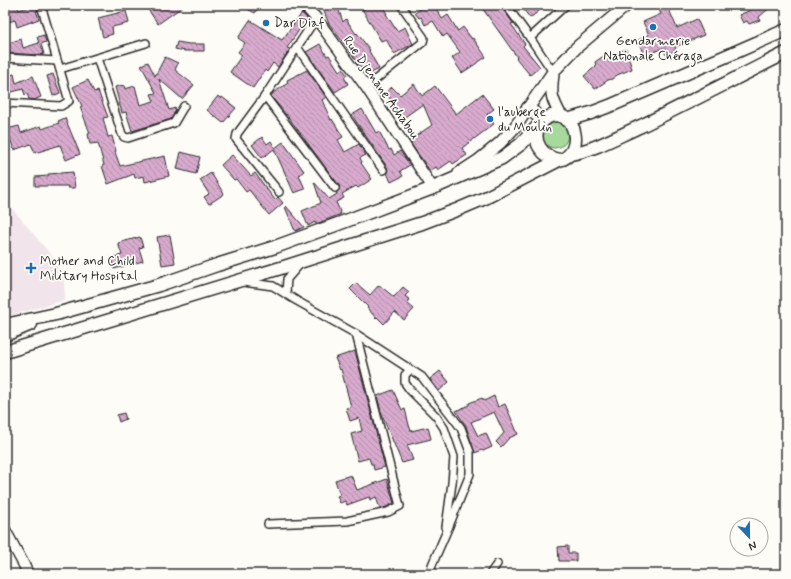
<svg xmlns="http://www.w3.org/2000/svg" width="791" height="579" viewBox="0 0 791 579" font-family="Mynerve,sans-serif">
<defs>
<pattern id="building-back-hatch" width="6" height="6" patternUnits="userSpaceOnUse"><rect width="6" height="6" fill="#d8abce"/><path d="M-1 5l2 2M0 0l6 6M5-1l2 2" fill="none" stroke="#af8ba7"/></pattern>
</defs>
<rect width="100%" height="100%" fill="#fdfcf7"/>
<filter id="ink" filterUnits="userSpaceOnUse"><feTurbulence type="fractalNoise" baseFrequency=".025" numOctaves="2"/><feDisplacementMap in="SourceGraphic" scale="8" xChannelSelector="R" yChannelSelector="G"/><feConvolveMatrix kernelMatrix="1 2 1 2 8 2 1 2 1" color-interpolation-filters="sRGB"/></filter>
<g filter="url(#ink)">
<!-- built -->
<polygon fill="#f2e4eb" points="5,200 52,256 64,281 65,300 5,317"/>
<!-- grass -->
<circle fill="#a5da9c" stroke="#688264" cx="555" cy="135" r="13"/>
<!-- building -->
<g fill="url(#building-back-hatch)" stroke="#2b2b2b">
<polygon points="5,5 17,5 19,10 33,5 36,5 38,11 36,11 39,19 17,27 15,20 5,23"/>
<polygon points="145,5 185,5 158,24"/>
<polygon points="240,5 259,5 255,13"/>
<polygon points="326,5 337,5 343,22 346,19 356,34 357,33 370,50 369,51 379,69 367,75 363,67 360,68 356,62 357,61 329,24 323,9 327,8"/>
<polygon points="370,5 382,5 387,14 386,14 397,31 405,27 413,44 394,54 386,39 381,41 362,9"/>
<polygon points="426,5 429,5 433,10 436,8 442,19 448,15 458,31 463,27 472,39 473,38 486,57 462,73 452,58 460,52 447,34 443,37 433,21 425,25 421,17 419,18 415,13"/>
<polygon points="480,5 500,5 513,23 511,24 525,44 523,46 540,67 530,75 516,58 517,57"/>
<polygon points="520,5 535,5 539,11 530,18"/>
<polygon points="657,5 667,5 677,28 697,19 704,35 675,47 676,50 666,55 663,48 644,56 638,40 649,35 643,22 661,14"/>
<polygon points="763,5 773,5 759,17 760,20 749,24 747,21 743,23 739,15"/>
<polygon points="126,11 129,23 112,27 113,34 103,37 98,18"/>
<polygon points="302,13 307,18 287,48 290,49 278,67 273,63 267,72 265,70 253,88 230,72 242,55 238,52 245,43 238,38 250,20 282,40"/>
<polygon points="44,35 46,42 41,44 44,54 40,55 5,53 5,44 21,39 23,48 39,43 37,37"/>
<polygon points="177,42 189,44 204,44 204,51 185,51 175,49"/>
<polygon points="320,44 327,56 329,55 339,71 343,69 347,75 344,77 348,84 335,92 306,52"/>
<polygon points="626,49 632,69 617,75 612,79 608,80 595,89 584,76 596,66 595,62 608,53 610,56"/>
<polygon points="165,57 178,63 175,70 194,85 182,99 159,79 169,110 175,108 176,110 171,119 132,131 126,112 122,113 115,87 124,85 125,89 135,86 140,105 154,101 151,94 156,93 141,65 148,62 155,76"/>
<polygon points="307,70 326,97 322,100 331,120 332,119 343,137 338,140 345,152 359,144 366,155 360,158 362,162 361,163 372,179 358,188 356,186 342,194 344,198 336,202 341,214 316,224 315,222 308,226 302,211 321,203 314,182 329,199 337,194 336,193 339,190 340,187 286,114 286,115 271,96 273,93 288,83 287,80"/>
<polygon points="14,74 16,83 33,76 41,97 34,100 29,99 27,94 25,95 23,89 5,94 5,77"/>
<polygon points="53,74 60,93 53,96 47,76"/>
<polygon points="88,80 94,92 98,91 108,117 103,118 108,137 112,136 116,151 115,152 120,166 165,156 169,176 145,182 144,176 135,178 134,174 108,184 102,166 104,165 98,143 90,144 88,134 90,133 80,107 82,106 73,87"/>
<polygon points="414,84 422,96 435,86 456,114 482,94 494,109 487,114 494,124 462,148 467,155 453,164 451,161 438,170 436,167 430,171 411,144 412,143 410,140 432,125 423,104 402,119 389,102 392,101 385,93 392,87 400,95"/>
<polygon points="218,96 221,99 222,97 236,108 223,123 207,110"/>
<polygon points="362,109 376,133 379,131 389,150 391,149 394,155 400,151 410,165 400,171 403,176 391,182 387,173 388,170 387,167 357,123 352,115"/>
<polygon points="65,118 80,154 66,160 60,145 35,153 31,144 14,150 7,129 19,126 21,133 41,126 42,129 59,123 58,121"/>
<polygon points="262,137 267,144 271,141 275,148 283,142 304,171 299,175 305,189 294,193 274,149 262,158 252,145"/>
<polygon points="181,152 200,157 196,174 177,169"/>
<polygon points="232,155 251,176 255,173 275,200 278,197 283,203 269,215 249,190 246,192 236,179 234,180 221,165"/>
<polygon points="73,172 75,188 68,188 68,186 35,186 35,177 48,176 48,174"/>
<polygon points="211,173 224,194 209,204 204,197 209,194 200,180"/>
<polygon points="286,206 304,227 295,231 285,207"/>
<polygon points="170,235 175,263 162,265 157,237"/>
<polygon points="140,237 143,247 139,248 143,261 114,269 111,258 122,255 118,243"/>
<polygon points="356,283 370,295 379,285 394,297 403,287 409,292 405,296 410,300 407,303 414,309 404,320 395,312 384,324 377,317 376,318 367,308 368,307 350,289"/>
<polygon points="355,351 385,467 374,470 373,464 371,464 369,458 358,461 351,434 362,431 359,418 350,421 346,408 351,407 341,369 340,370 335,358"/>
<polygon points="440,371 449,382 439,391 430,379"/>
<polygon points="393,390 402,410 405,409 409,425 411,431 428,427 431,439 407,445 413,460 402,463 382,415 377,396"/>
<polygon points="494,396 498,407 505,404 518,434 509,438 501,447 496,442 504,433 494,412 471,422 478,436 486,433 492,447 483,451 482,450 475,453 466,426 456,411 469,405 469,403 482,398 484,401"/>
<polygon points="124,413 126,419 119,422 117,415"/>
<polygon points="351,475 357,490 387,479 394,503 386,507 380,509 376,497 370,500 369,497 347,505 345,501 340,503 337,496 340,495 335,480"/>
<polygon points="568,546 568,553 576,553 576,561 559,561 558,547"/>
</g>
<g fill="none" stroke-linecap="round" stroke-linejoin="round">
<defs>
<g id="minor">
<polyline points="506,5 530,38 553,72"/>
<polyline points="530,38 566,5"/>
<polyline points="297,47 383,170"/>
<polyline points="5,58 57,61"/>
<polyline points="97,58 122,134 124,137 128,138 174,123 184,106"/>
<polyline points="60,69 146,43"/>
<polyline points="366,87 423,42 424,38 422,35 401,5"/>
<polyline points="265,96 335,188"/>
<polyline points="5,103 61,106 69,101 41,5"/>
<polyline points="279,192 236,139 237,134 265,96 316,18"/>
<polyline points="243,282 273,286 297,301 356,334 422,377 461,428 470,452 470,474 449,526 432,565 431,574"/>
<polyline points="286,293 287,279 301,263"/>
<polyline points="410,370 405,375 405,383 410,390 436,416 444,428 454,457 452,483 446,527"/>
<polyline points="268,524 347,521 388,512 400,506 356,334"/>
<polyline points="490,574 497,564"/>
</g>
<g id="secondary">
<polyline points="304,5 316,18 366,87 433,188"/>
<polyline points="5,530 24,565 28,574"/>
</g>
<g id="primary">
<path d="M 553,75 C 550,95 552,99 561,116"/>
<polyline points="459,173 479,160 500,143 515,127 553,72 577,47 627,5"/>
</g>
<g id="trunk">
<polyline points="528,108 543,120"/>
<polyline points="567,120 591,113 612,105 738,51 786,30"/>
<path d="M 570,154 C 595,150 618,136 641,126 C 690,102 738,77 786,53"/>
<polyline points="5,325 56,314 159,285 217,265 275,247 338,224 433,188 502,158 521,144 539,125"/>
<polyline points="5,335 31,324"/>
<path d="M 5,352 L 284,267 L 422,223 L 459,209 L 485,198 L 559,160 C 585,155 577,109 551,116 C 546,118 542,121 539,126 C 531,142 543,157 559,160"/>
</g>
</defs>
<!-- minor casing -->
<use href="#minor" stroke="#2b2b2b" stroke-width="10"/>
<!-- secondary casing -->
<use href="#secondary" stroke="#2b2b2b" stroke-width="13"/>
<!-- primary casing -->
<use href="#primary" stroke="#2b2b2b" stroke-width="14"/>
<!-- trunk casing -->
<use href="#trunk" stroke="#2b2b2b" stroke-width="15"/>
<!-- minor -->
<use href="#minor" stroke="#fdfcf7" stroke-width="7"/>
<!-- secondary -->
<use href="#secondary" stroke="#fdfcf7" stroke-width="10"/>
<!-- primary -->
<use href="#primary" stroke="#fdfcf7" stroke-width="11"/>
<!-- trunk -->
<use href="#trunk" stroke="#fdfcf7" stroke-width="12"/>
</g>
</g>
<!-- markers -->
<g fill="#1f6fb2" stroke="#fdfcf7" stroke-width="1.5">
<circle cx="266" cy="23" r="4"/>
<circle cx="653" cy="27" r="4"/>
<circle cx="490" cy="119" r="4"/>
<path d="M29 262h4v4h4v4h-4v4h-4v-4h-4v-4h4z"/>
</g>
<g text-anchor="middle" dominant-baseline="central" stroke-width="3.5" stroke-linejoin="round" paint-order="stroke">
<!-- poi labels -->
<g font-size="13" fill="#2b2b2b" stroke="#fdfcf7" text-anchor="start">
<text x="274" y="23">Dar Diaf</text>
<text x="653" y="41" text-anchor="middle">Gendarmerie<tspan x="653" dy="15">Nationale Chéraga</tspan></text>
<text x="498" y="112">l'auberge<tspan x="498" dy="15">du Moulin</tspan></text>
<text x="40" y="261">Mother and Child<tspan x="40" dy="15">Military Hospital</tspan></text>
</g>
<!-- street labels -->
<g font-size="13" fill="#2b2b2b" stroke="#fdfcf7">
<text transform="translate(381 88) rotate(55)">Rue Djenane Achabou</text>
</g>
</g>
<!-- margin -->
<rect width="791" height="579" fill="none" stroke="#fdfcf7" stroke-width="20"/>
<rect x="10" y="10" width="771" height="559" fill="none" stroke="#2b2b2b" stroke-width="1.5" filter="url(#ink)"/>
<!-- north arrow -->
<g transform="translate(749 537) rotate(158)"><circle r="19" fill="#fdfcf7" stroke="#a9a8a5"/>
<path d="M0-3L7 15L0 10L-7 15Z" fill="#1f6fb2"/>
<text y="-6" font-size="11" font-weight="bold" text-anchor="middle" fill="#2b2b2b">N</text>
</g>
</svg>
